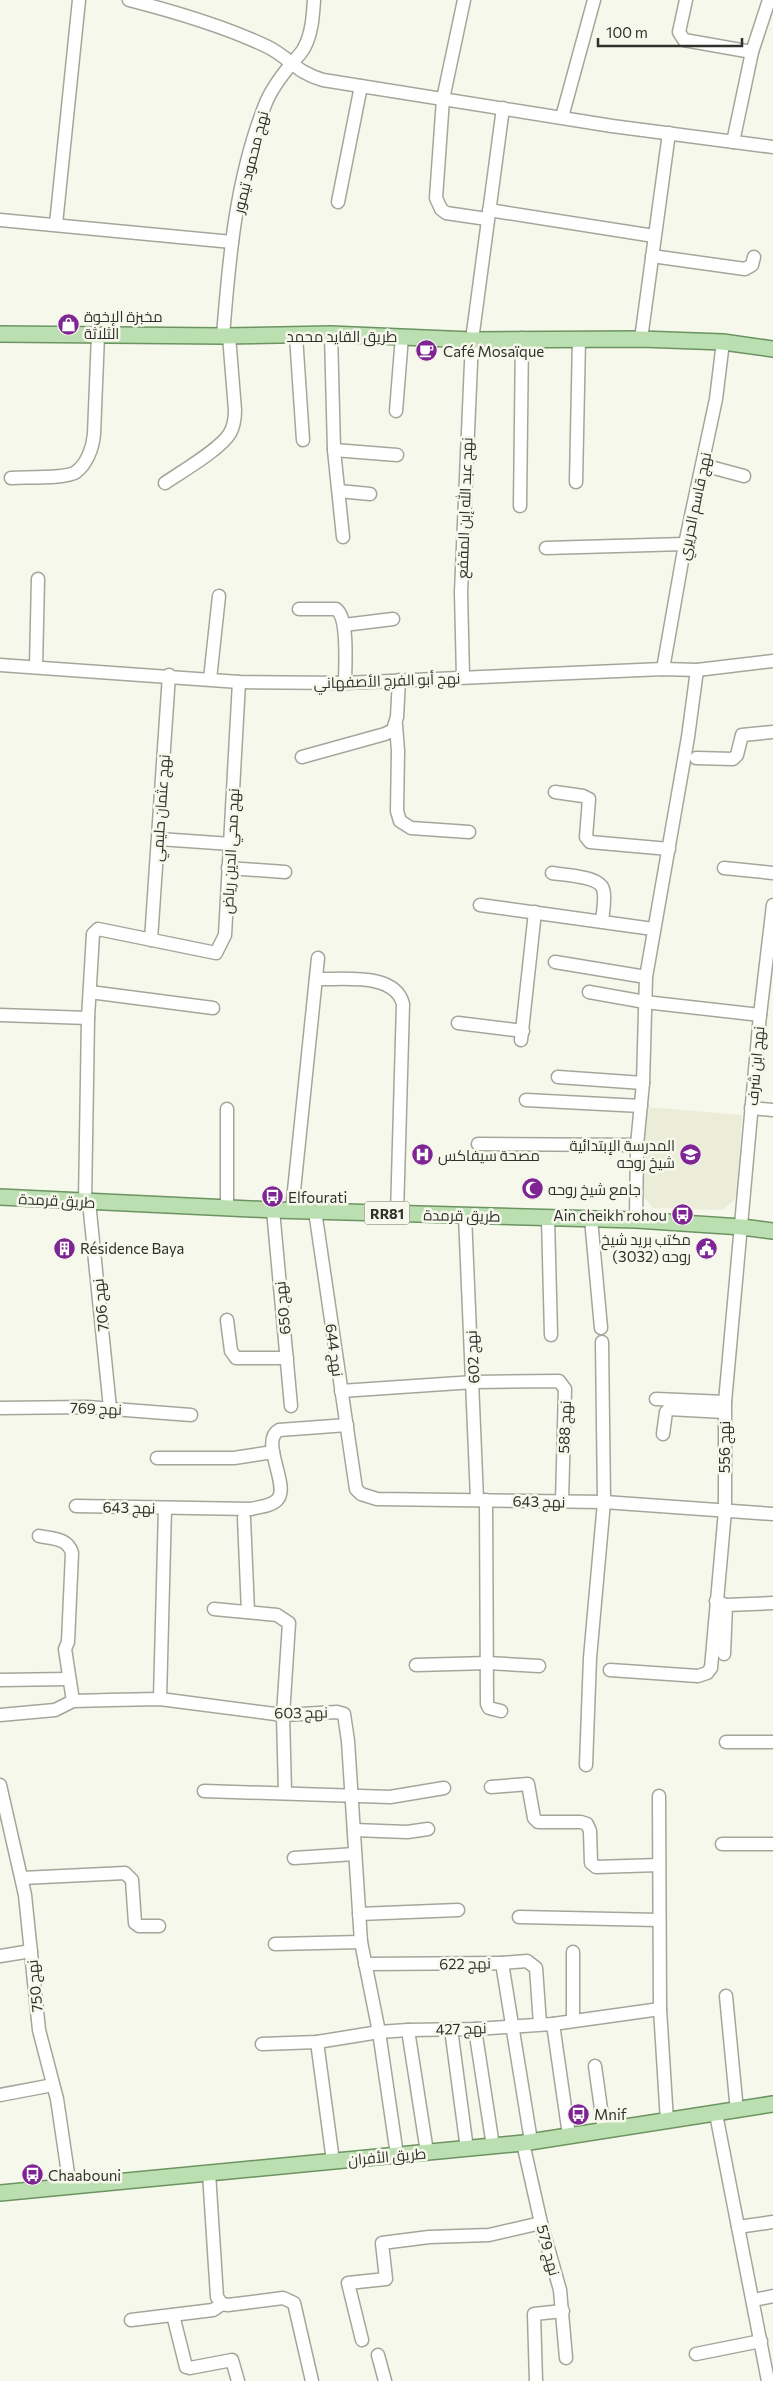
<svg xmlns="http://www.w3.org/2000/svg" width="773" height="2381" viewBox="0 0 773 2381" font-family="Commissioner,Cairo,sans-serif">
<rect width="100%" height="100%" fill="#f7f8ec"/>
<!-- built -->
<polygon fill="#ecedd9" points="647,1107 742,1115 737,1197 723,1210 653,1208 640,1193"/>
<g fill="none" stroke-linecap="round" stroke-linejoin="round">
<defs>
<g id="minor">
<path d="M 129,0 C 176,12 224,26 268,47 C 290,58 295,72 323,80 L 612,126 L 773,147"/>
<polyline points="464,0 443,99 436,198 441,209 446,213 487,219"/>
<polyline points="686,0 679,32 684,40 752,52"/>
<polyline points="562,117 594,0"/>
<polyline points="733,142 752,52 769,0"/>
<polyline points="338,202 361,86"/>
<polyline points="489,210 654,236"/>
<polyline points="0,220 232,242"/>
<polyline points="56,224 79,0"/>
<polyline points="652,256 745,269 752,265 754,257"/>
<polyline points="331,334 334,450 343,537"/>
<path d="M 223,336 C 229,258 236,178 265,105 C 271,89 282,75 292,63 C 296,58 301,54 304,48 C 312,34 313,15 314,0"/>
<polyline points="296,336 303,440"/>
<polyline points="641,339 669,133"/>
<polyline points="396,411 402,336"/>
<polyline points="334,450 397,455"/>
<polyline points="703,465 744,476"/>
<path d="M 11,478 C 25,477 66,479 76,472 C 87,464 93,447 94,434 L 98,335"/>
<polyline points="576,482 579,339"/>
<path d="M 165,483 C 181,472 221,449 230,433 C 234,426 235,418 235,410 L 229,336"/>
<polyline points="339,491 370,494"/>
<polyline points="520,506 522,338"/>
<polyline points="546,548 685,544"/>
<path d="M 299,609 L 336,609 C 349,618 345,666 345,683"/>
<polyline points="344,625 393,619"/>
<polyline points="0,665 239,682 345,683 663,669 697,670 773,661"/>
<polyline points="36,666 38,579"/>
<polyline points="663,669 685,544 716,399 723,342"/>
<polyline points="463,677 461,592 472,340 503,108"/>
<polyline points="210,679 219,596"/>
<polyline points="396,725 398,751 397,811 400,821 411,828 469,832"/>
<polyline points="302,757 385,734 393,730 397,717 399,680"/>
<polyline points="696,758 733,759 737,755 742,735 773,732"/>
<polyline points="555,792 583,796 589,799 586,837 590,842 669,849"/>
<polyline points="159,839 231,844"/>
<polyline points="228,868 285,872"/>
<polyline points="724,868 773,873"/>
<path d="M 552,873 C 564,875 599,876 603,889 C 606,897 603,911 602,921"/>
<polyline points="480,905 653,929"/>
<polyline points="151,940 169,675"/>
<polyline points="555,962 646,977"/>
<path d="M 316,979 C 343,980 395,972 403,1004 L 397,1214"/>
<polyline points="90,992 213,1008"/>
<polyline points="589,992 645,1002 760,1015"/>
<polyline points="0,1015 88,1018"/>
<polyline points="458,1023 523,1031"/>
<polyline points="521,1040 535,912"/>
<polyline points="558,1077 643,1083"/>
<polyline points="526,1100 641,1106"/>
<polyline points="751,1108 773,1110"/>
<polyline points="478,1144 637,1145"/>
<polyline points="85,1202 88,1018 93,934 98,929 216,953 225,935 239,682"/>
<polyline points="89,1202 110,1408"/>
<polyline points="227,1208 227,1109"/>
<polyline points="273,1210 291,1406"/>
<polyline points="292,1210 318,958"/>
<polyline points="315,1211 356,1489 361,1494 377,1499 604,1502 773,1514"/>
<polyline points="465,1215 477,1499"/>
<polyline points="548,1218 551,1335"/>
<polyline points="591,1219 601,1328"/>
<polyline points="636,1220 637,1145 643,1083 646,977 688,737 697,670"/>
<polyline points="227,1320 231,1351 236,1358 287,1358"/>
<polyline points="341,1391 474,1382 559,1381 565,1389 562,1501"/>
<polyline points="656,1399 725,1402"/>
<polyline points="0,1408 87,1407 191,1415"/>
<polyline points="663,1434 666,1412 669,1409 724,1412"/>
<polyline points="157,1458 234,1458 273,1452"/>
<polyline points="486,1500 487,1704 489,1708 501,1711"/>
<path d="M 76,1506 L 251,1509 C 259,1507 271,1506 277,1500 C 291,1487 259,1441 279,1430 L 347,1425"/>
<polyline points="244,1518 248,1612"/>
<path d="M 39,1536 C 53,1539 68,1538 72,1553 L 68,1642 L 65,1649 L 73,1701"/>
<polyline points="716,1601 726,1605 773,1603"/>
<polyline points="214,1609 277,1615 289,1623 283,1715 285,1792"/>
<polyline points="724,1654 726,1605"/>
<polyline points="416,1665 488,1663 539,1666"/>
<polyline points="610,1670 698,1676 707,1673 711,1668 725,1511 725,1402 760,1015 773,905"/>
<polyline points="0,1680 69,1679"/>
<polyline points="160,1699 165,1508"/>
<polyline points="0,1715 55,1710 73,1701 110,1700 160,1699 283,1715 337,1712 344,1714 348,1741 361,1942 379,2032 397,2155"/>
<polyline points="726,1742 773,1742"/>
<polyline points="586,1765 590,1658 604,1502 602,1342"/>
<polyline points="0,1785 25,1895 39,2030 57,2099 70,2187"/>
<polyline points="491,1787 528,1784 534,1818 538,1822 581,1822 587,1824 590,1831 591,1863 596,1867 659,1865"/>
<polyline points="204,1791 390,1797 444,1788"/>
<polyline points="659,1796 660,2009 667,2121"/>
<polyline points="354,1830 407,1832 428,1829"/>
<polyline points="722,1844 773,1844"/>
<polyline points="294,1858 355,1854"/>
<polyline points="22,1878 125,1873 132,1880 135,1923 139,1926 159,1926"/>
<polyline points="359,1914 458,1910"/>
<polyline points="519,1917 659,1920"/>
<polyline points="275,1944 361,1942"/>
<polyline points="0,1956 31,1951"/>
<polyline points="502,1963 527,1961 536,1968 540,2024"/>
<polyline points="365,1964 502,1963 531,2141"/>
<polyline points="726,1996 737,2111"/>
<polyline points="573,2020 573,1952"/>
<polyline points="553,2024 569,2135"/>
<polyline points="451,2029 467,2149"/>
<polyline points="475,2029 493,2146"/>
<polyline points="408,2030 427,2152"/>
<polyline points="317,2042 333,2161"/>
<polyline points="262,2044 317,2042 379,2032 408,2030 475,2029 553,2024 660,2009"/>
<polyline points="595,2066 604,2130"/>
<polyline points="0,2095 53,2085"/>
<polyline points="716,2114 768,2381"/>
<polyline points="523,2143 541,2223 560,2290 566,2358"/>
<polyline points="209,2173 217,2297 222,2304 228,2305 283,2298 294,2303 312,2381"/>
<polyline points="738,2227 773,2222"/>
<polyline points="754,2300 773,2296"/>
<polyline points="173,2315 186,2367 190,2368 232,2360 238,2381"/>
<polyline points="131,2320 213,2310 222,2304"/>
<polyline points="362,2340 348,2283 386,2279 382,2243 429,2237 489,2235 541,2223"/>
<polyline points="696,2354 761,2341"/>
<polyline points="378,2355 385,2381"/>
<polyline points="536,2381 534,2314 563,2311"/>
</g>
<g id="major">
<polyline points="0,334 223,336 331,334 472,340 641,339 723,342 773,349"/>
<polyline points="0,1197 273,1210 636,1220 742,1227 773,1231"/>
<polyline points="0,2193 523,2143 773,2104"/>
</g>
</defs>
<!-- minor casing -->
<use href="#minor" stroke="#a5a69b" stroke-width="15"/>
<!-- major casing -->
<use href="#major" stroke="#6c9461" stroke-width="18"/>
<!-- minor -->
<use href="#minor" stroke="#fff" stroke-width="12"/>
<!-- major -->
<use href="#major" stroke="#bbdfb1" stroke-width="15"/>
</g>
<!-- icons -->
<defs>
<symbol id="shop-disc" viewBox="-11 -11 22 22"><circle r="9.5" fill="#7e2593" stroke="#f7f8ec"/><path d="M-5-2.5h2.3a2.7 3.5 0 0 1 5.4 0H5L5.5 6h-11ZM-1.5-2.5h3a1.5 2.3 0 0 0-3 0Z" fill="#fff"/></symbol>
<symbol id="cafe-disc" viewBox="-11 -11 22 22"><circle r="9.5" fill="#7e2593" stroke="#f7f8ec"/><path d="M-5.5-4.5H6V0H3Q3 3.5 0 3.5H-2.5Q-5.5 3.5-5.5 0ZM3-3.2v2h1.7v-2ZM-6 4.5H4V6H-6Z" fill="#fff"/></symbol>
<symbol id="school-disc" viewBox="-11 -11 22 22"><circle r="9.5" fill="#7e2593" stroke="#f7f8ec"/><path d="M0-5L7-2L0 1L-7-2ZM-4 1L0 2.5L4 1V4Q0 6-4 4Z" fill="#fff"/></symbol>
<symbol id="hospital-disc" viewBox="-11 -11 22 22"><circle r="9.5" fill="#7e2593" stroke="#f7f8ec"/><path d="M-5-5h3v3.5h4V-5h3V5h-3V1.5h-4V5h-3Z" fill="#fff"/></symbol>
<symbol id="mosque-disc" viewBox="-11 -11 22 22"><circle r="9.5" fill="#7e2593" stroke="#f7f8ec"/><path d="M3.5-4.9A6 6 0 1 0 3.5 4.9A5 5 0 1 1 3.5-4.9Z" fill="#fff"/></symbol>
<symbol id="bus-disc" viewBox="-11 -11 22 22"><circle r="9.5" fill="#7e2593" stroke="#f7f8ec"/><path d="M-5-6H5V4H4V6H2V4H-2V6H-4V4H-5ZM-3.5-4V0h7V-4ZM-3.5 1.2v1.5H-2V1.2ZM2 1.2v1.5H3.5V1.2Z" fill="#fff"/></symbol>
<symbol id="building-disc" viewBox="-11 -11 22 22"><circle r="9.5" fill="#7e2593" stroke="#f7f8ec"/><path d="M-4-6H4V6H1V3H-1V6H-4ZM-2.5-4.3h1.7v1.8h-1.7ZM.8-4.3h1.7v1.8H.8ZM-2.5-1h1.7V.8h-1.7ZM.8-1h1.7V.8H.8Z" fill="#fff"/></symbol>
<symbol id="civic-disc" viewBox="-11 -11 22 22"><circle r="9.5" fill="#7e2593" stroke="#f7f8ec"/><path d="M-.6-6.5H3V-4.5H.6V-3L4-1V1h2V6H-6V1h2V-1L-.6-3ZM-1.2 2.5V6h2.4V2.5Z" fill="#fff"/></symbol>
</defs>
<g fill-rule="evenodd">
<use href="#shop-disc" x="56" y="312" width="25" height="25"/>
<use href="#cafe-disc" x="414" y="338" width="25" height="25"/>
<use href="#school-disc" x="678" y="1142" width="25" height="25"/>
<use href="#hospital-disc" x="410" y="1142" width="25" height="25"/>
<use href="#mosque-disc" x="520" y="1176" width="25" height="25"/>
<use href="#bus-disc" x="260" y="1184" width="25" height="25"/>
<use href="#bus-disc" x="670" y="1202" width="25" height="25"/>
<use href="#building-disc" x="52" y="1236" width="25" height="25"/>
<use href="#civic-disc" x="694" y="1236" width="25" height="25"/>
<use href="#bus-disc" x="566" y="2102" width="25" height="25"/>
<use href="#bus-disc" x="20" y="2162" width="25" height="25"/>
</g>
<g text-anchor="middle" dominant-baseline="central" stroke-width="5" stroke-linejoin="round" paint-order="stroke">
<!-- shield labels -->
<rect fill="#f7f8ec" stroke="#6c6c66" stroke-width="1" x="364.5" y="1201.5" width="45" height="23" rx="4"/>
<g font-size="14" font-weight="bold" fill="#30302c">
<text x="387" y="1213">RR81</text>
</g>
<!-- street labels -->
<g font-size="15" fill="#30302c" stroke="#f7f8ec">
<text transform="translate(250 162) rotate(-76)">نهج محمود تيمور</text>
<text x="342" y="336">طريق القايد محمد</text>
<text transform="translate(694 506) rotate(-78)">نهج قاسم الحريري</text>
<text transform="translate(464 508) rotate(-88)">نهج عبد الله إبن المقفع</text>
<text transform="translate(387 680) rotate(-2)">نهج أبو الفرج الأصفهاني</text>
<text transform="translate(160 808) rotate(-86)">نهج عثمان حليمي</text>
<text transform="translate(230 851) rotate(-87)">نهج محي الدين رياض</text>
<text transform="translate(755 1066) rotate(-85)">نهج ابن شرف</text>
<text transform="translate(57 1200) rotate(3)">طريق قرمدة</text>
<text transform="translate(462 1215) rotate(1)">طريق قرمدة</text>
<text transform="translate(100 1305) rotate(-96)">نهج 706</text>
<text transform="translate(282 1308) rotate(-96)">نهج 650</text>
<text transform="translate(335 1350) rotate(82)">نهج 644</text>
<text transform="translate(472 1357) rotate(-93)">نهج 602</text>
<text transform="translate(96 1408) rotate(2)">نهج 769</text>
<text transform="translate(564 1427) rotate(-88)">نهج 588</text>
<text transform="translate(724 1447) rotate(-90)">نهج 556</text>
<text transform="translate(539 1501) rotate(1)">نهج 643</text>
<text transform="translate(129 1507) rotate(1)">نهج 643</text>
<text transform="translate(301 1712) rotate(-1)">نهج 603</text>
<text transform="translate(465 1963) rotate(-1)">نهج 622</text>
<text transform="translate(34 1986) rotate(-96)">نهج 750</text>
<text transform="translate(461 2028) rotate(-2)">نهج 427</text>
<text transform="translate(387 2156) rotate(-5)">طريق الأفران</text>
<text transform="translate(549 2250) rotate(75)">نهج 579</text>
</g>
<!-- poi labels -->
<g font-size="15" fill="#30302c" stroke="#f7f8ec" text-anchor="start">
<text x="84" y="316">مخبزة الإخوة<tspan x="84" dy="17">الثلاثة</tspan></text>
<text x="443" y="351">Café Mosaïque</text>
<text x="675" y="1145" text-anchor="end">المدرسة الإبتدائية<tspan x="675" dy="17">شيخ روحه</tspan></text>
<text x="438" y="1155">مصحة سيفاكس</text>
<text x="548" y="1189">جامع شيخ روحه</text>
<text x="288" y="1197">Elfourati</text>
<text x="667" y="1215" text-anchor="end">Ain cheikh rohou</text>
<text x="691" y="1239" text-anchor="end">مكتب بريد شيخ<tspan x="691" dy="17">روحه (3032)</tspan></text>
<text x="80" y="1248">Résidence Baya</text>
<text x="594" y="2114">Mnif</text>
<text x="48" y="2175">Chaabouni</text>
</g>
</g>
<!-- scale -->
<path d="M598 38v8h144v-8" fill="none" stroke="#30302c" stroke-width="2.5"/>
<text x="606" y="38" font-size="15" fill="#30302c" stroke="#f7f8ec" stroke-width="4" paint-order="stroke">100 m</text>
</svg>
